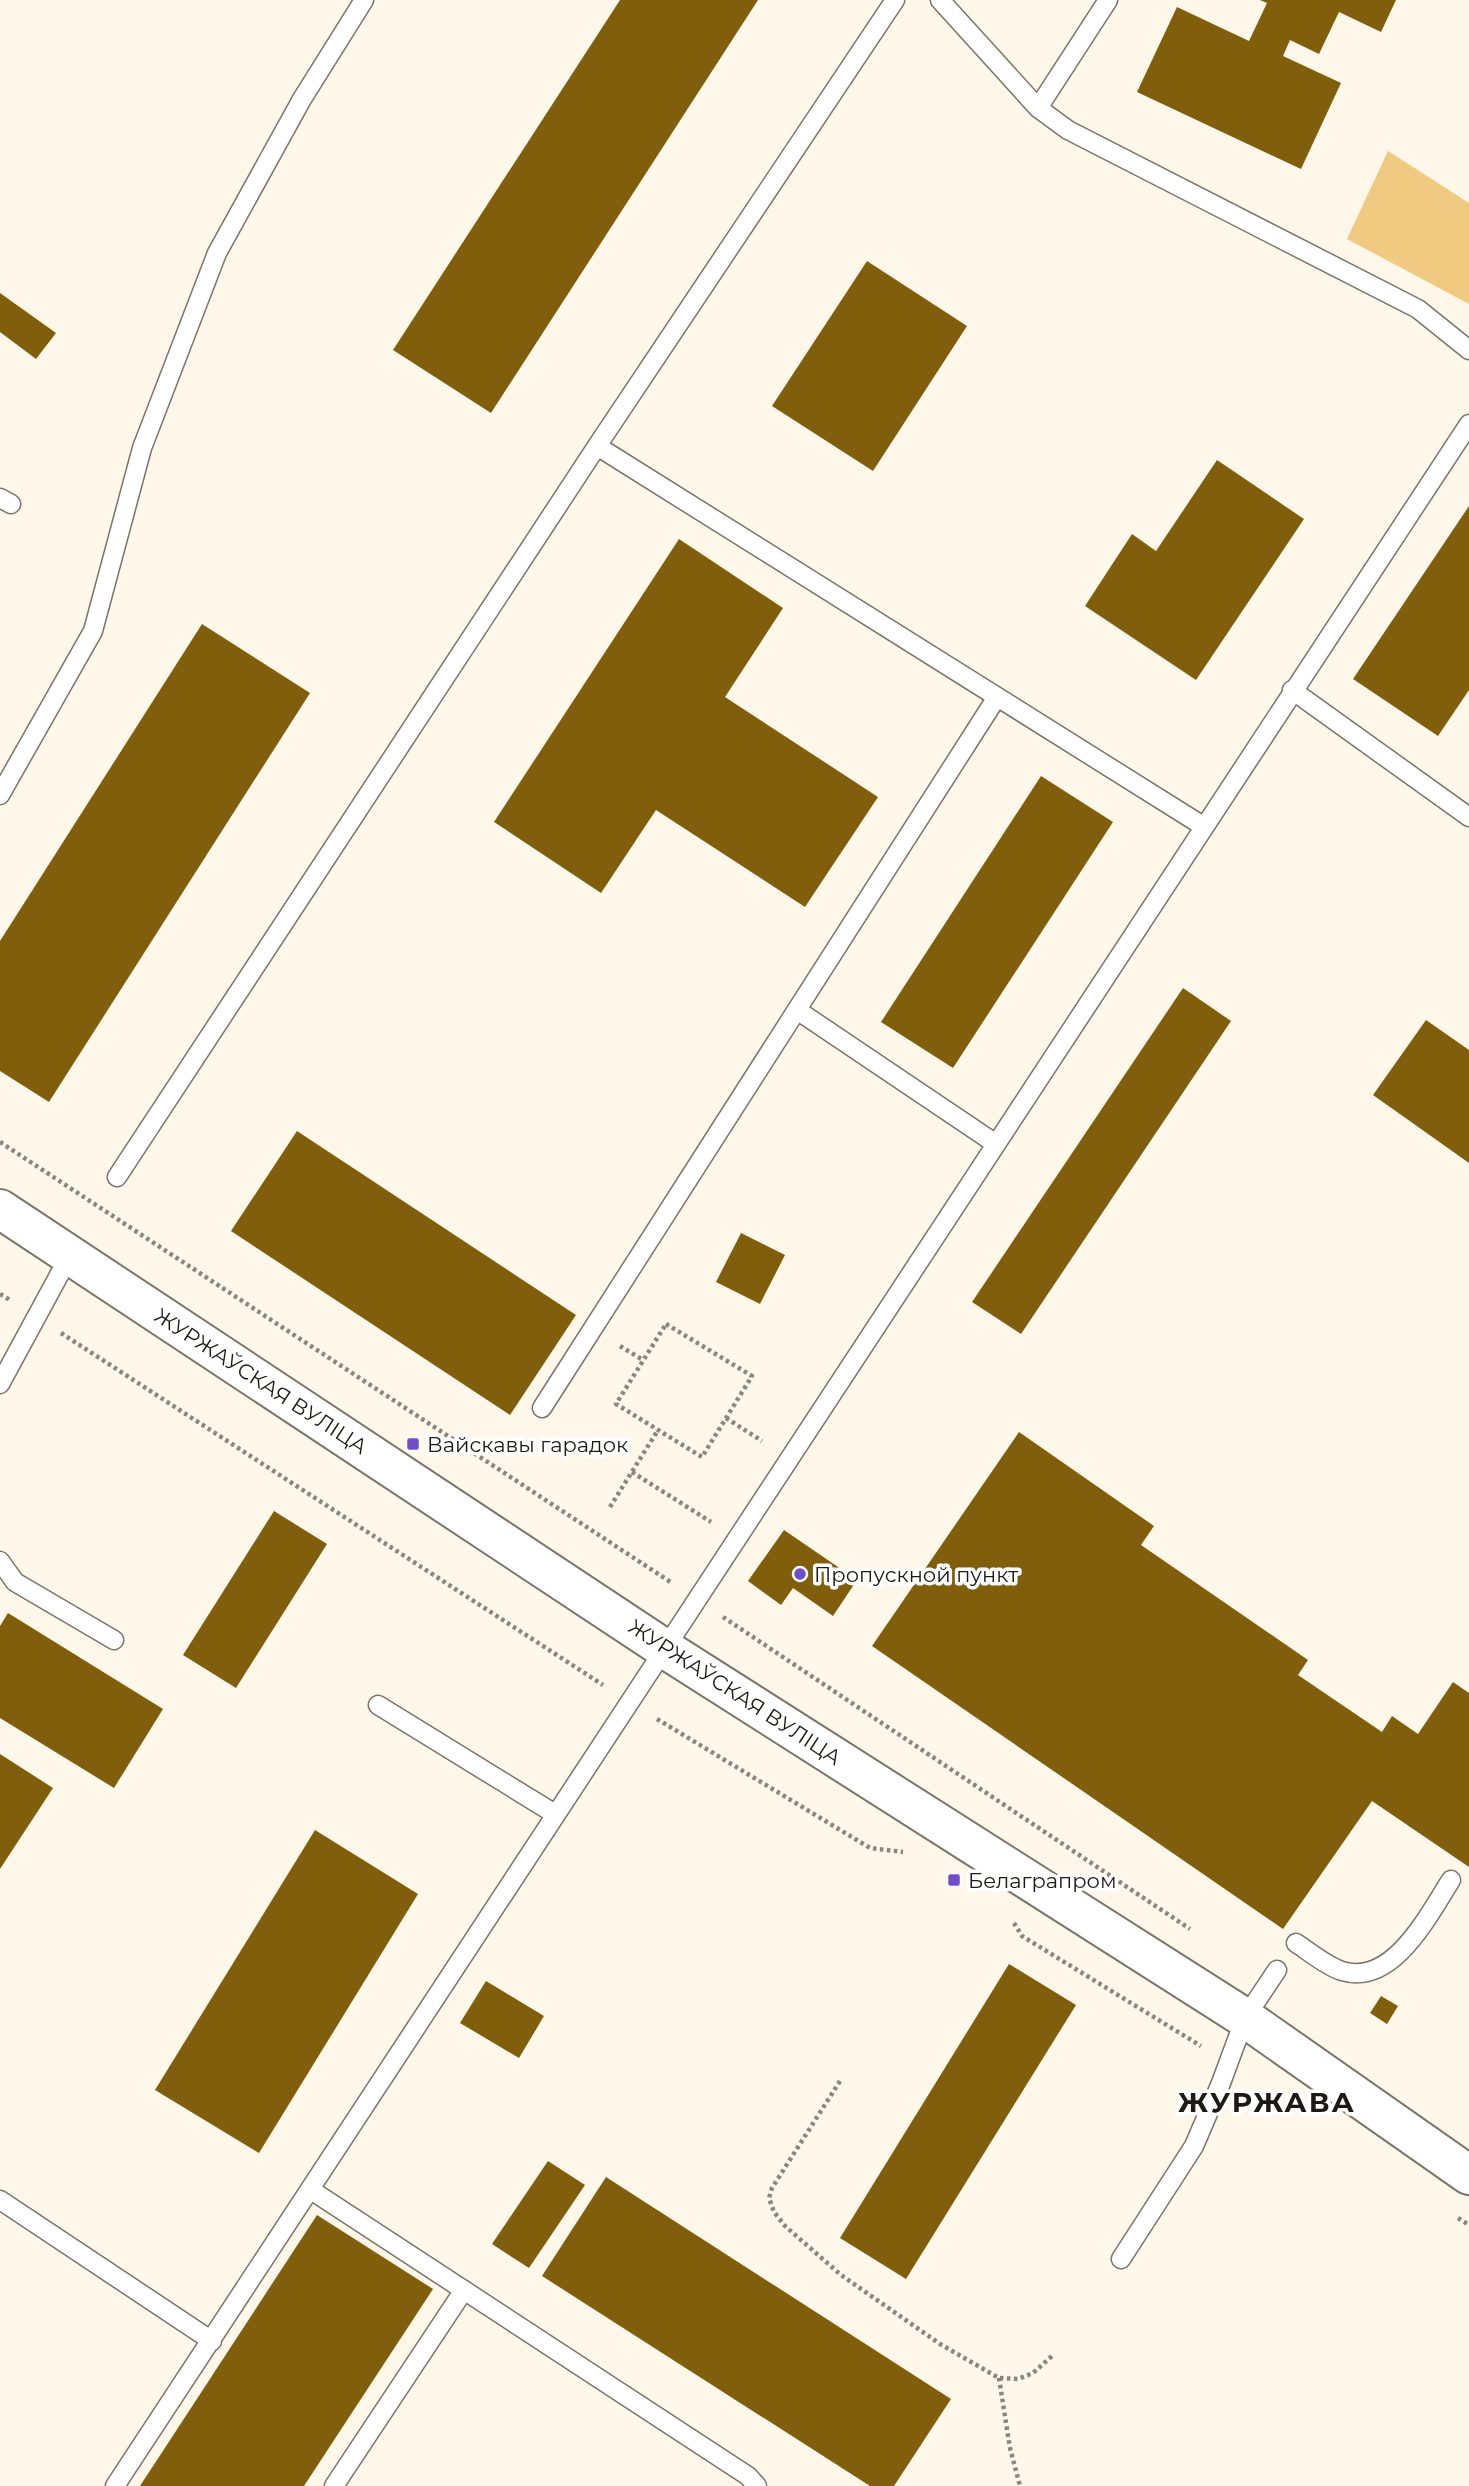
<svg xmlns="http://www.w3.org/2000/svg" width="1469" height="2486" viewBox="0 0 1469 2486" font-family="Montserrat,sans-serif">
<rect width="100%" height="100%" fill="#fef7ea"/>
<!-- green -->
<polygon fill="#f1ca81" points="1388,151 1469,203 1469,304 1347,239"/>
<!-- building -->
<g fill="#815e0c">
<polygon points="620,0 758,0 491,413 393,350"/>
<polygon points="1260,0 1396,0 1381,32 1339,12 1319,54 1290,40 1283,56 1341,83 1301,169 1137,92 1177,7 1249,41 1267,3"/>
<polygon points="867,261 967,326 873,471 772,406"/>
<polygon points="0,293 56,333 36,359 0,332"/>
<polygon points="1217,460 1304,519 1196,680 1085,606 1132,534 1156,551"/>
<polygon points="1469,506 1469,690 1438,736 1353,679"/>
<polygon points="679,539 783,608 725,697 878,797 805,907 656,810 601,893 494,822"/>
<polygon points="202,624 310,693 49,1102 0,1071 0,941"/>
<polygon points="1041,776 1113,822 953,1068 881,1022"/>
<polygon points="1183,988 1231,1021 1021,1334 972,1302"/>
<polygon points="1426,1020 1469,1050 1469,1163 1373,1095"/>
<polygon points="297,1131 576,1315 510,1415 231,1231"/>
<polygon points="741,1233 785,1255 760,1304 716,1282"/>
<polygon points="1019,1432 1154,1526 1141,1545 1308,1660 1298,1675 1382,1732 1392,1716 1418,1734 1453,1682 1469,1693 1469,1867 1372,1801 1283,1929 872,1646"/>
<polygon points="274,1511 327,1544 236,1688 183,1655"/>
<polygon points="784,1530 857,1580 833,1616 793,1588 781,1605 748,1581"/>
<polygon points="8,1613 163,1709 114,1788 0,1718 0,1626"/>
<polygon points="0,1754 53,1788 0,1869"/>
<polygon points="315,1830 418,1894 259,2153 155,2090"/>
<polygon points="1009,1964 1076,2005 906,2279 840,2238"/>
<polygon points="486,1981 544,2016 519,2058 460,2023"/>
<polygon points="1381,1996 1398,2006 1387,2024 1370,2013"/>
<polygon points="548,2161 585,2185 529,2268 492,2244"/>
<polygon points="606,2177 951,2399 894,2486 870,2486 542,2276"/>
<polygon points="317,2215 433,2289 304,2486 140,2486"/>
</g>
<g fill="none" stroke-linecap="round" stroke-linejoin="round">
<defs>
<g id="lane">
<polyline points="940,0 1038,108 1068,130 1418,309 1469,350"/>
<polyline points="1038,108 1108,0"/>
<polyline points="597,446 1203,826"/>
<polyline points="0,498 11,504"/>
<polyline points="1292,690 1469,817"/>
<polyline points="0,795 93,631 142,448 217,253 302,99 364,0"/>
<polyline points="797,1010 996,1144"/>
<polyline points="117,1177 597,446 895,0"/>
<polyline points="0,1384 70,1255"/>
<polyline points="542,1408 997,697"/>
<polyline points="0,1561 15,1582 114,1640"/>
<polyline points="378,1705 555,1814"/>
<path d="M 1296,1943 C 1310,1952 1326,1966 1342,1971 C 1393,1987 1429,1914 1451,1880"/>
<polyline points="311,2190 748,2476 757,2486"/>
<polyline points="0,2200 212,2341"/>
<polyline points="1121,2259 1194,2146 1221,2083 1245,2018 1277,1970"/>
<polyline points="115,2486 1469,424"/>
<polyline points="334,2486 464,2290"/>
</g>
<polyline id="secondary" points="0,1209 665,1649 1245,2018 1469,2175"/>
</defs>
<!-- lane casing -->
<use href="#lane" stroke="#7c7466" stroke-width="21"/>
<!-- secondary casing -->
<use href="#secondary" stroke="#7c7466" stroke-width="42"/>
<!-- path -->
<g stroke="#8b857c" stroke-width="4.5" stroke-dasharray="3.5 3.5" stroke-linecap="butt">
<polyline points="0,1142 672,1583"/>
<polyline points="0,1294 10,1300"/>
<polygon points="666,1324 752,1376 702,1457 616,1404"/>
<polyline points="61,1333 603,1685"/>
<polyline points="620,1346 643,1360"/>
<polyline points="726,1418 762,1441"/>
<polyline points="632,1472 711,1522"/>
<polyline points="610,1507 658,1430"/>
<polyline points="723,1617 1190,1929"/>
<polyline points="657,1719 870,1848 903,1852"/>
<polyline points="1014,1923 1022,1936 1201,2046"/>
<polyline points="840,2081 772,2188 769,2198 774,2212 785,2226 841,2275 940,2344 999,2378 1018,2379 1033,2373 1052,2356"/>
<polyline points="1458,2218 1469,2225"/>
<polyline points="999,2378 1010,2448 1020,2486"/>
</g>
<!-- lane -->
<use href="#lane" stroke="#fff" stroke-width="18"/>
<!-- secondary -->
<use href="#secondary" stroke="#fff" stroke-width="38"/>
</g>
<!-- markers -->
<g fill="#704dc6" stroke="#fff" stroke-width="2.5">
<rect x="406" y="1437" width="14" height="14" rx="3.5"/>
<circle cx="800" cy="1574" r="7"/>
<rect x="947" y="1873" width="14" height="14" rx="3.5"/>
</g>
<g text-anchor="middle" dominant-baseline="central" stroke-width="7" stroke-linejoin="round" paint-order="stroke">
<!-- street labels -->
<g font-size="21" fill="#1d1914" stroke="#fff">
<text transform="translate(261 1381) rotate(33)">ЖУРЖАЎСКАЯ ВУЛІЦА</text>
<text transform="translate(735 1692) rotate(33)">ЖУРЖАЎСКАЯ ВУЛІЦА</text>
</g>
<!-- poi labels -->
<g font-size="21" fill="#1d1914" stroke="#fff" text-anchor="start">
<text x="427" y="1444">Вайскавы гарадок</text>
<text x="814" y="1574">Пропускной пункт</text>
<text x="968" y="1880">Белаграпром</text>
</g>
<!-- district labels -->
<g font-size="28" font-weight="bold" letter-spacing="2" fill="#1d1914" stroke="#fff">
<text x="1267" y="2102">ЖУРЖАВА</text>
</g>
</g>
</svg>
